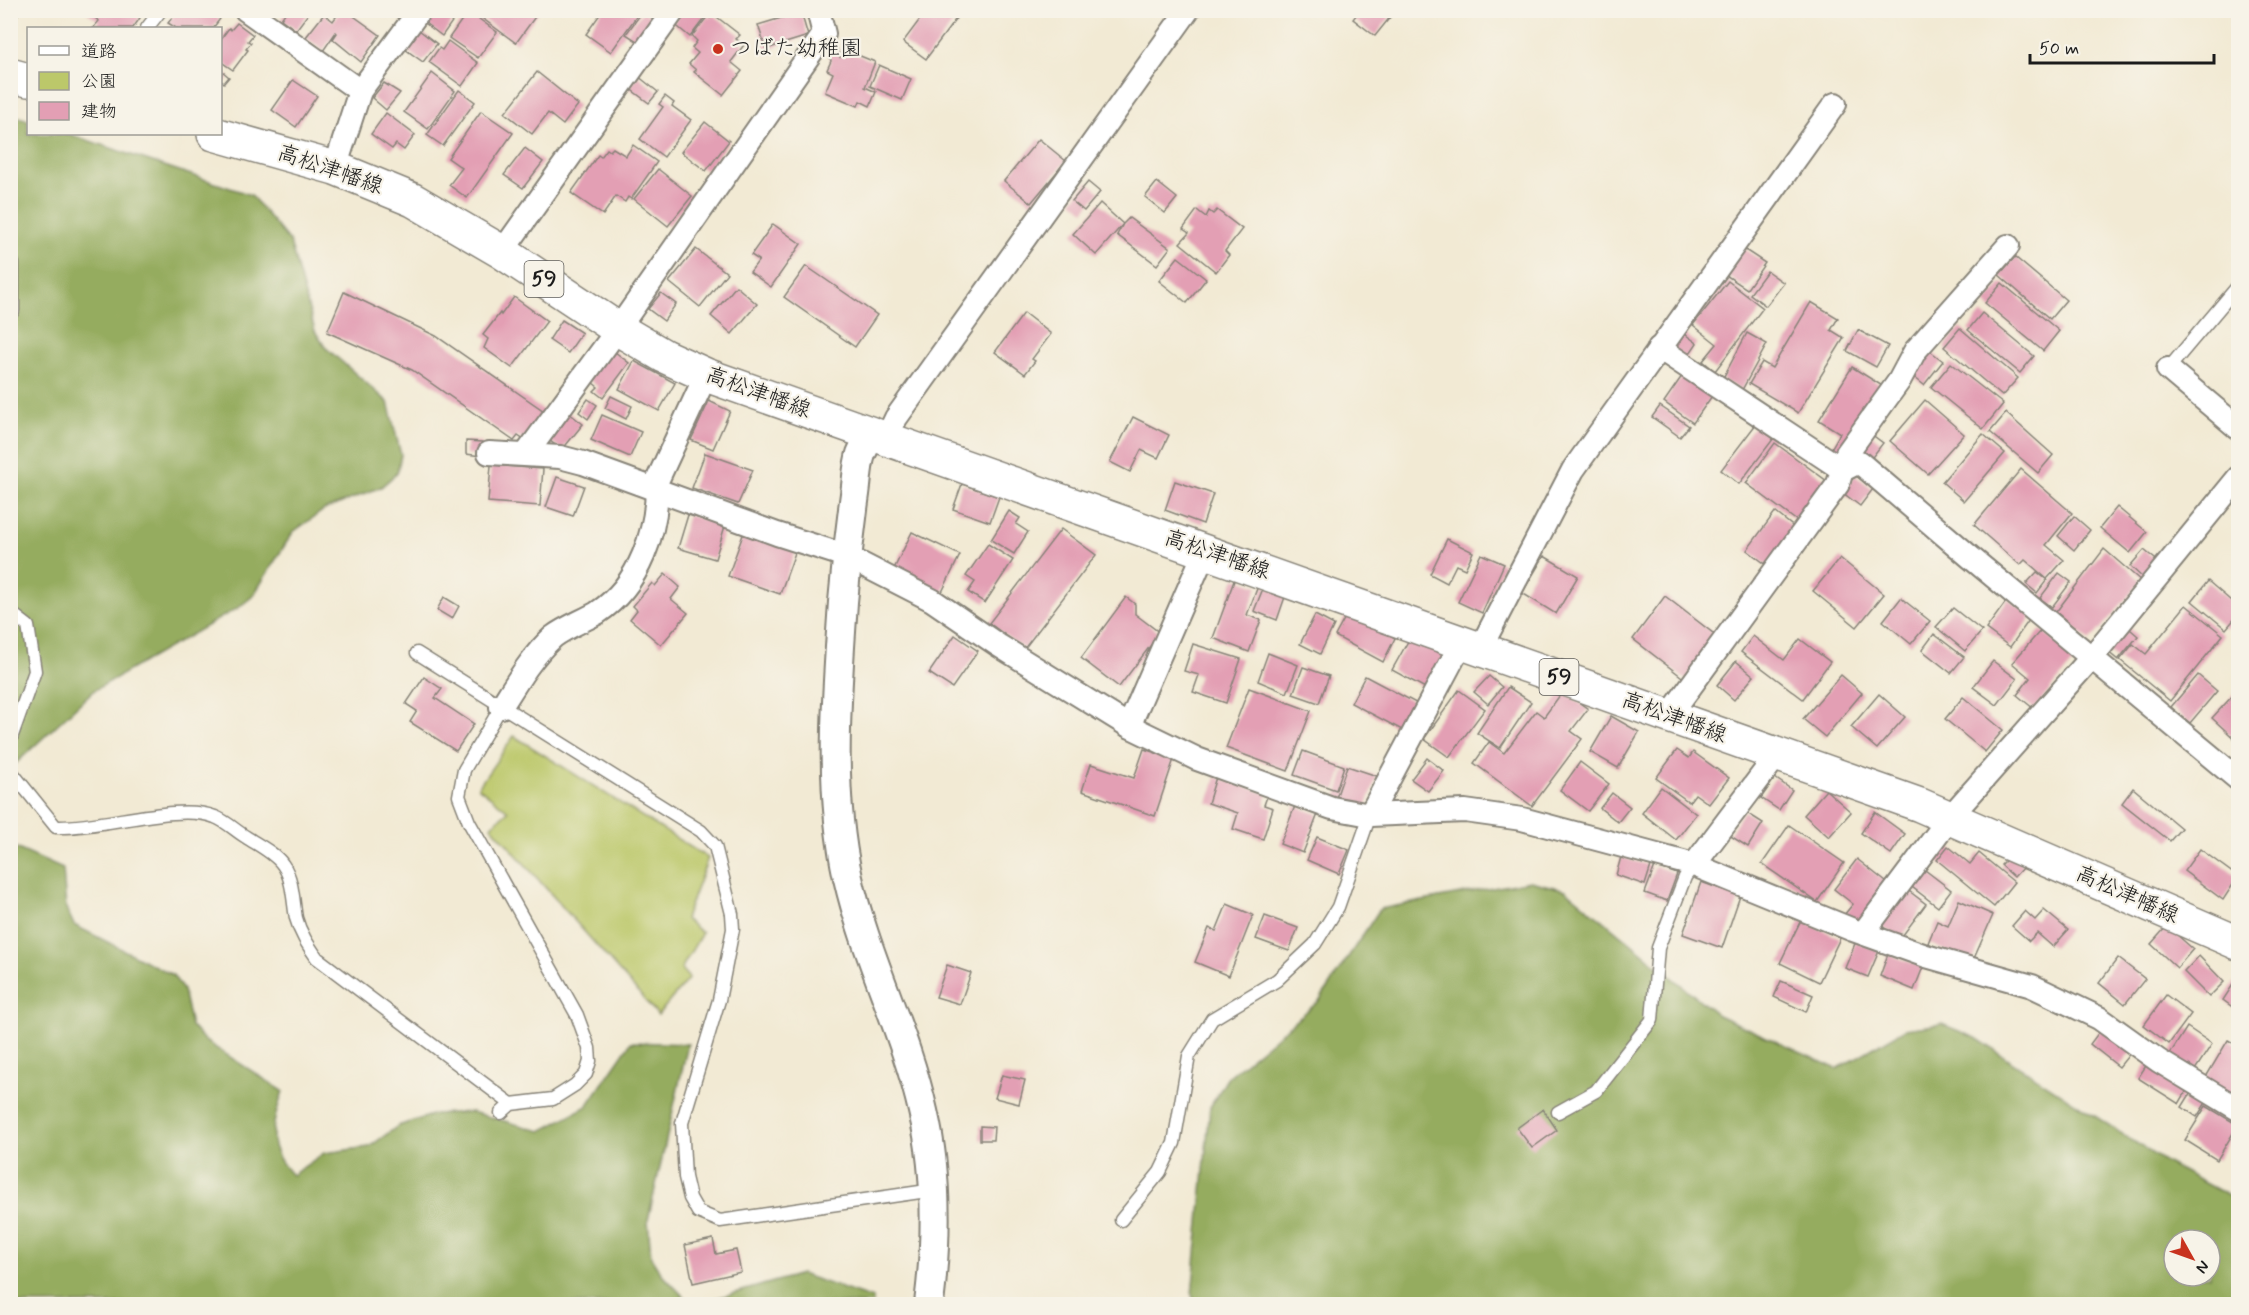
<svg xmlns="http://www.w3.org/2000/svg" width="2249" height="1315" viewBox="0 0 2249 1315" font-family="Mynerve,'Klee One',sans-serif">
<rect width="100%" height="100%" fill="#f7f3e8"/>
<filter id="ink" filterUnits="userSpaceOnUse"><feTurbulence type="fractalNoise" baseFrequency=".0167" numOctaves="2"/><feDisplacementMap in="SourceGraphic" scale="12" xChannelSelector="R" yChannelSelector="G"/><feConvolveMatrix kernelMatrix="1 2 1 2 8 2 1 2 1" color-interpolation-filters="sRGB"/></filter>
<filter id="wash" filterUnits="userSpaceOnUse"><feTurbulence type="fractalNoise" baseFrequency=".008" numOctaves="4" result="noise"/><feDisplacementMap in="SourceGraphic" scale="24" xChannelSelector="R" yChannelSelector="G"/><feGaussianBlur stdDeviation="1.35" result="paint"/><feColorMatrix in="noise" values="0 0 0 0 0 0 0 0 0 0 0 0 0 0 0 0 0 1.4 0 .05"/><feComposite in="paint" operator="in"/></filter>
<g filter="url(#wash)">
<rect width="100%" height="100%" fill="#f2ead4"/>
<!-- green -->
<polygon fill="#bcc86a" stroke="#6c7243" stroke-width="1.5" points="514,736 708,858 685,919 702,933 681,969 689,978 658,1015 491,826 508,811 478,787"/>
<!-- forest -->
<g fill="#95ac5e" stroke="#58643d" stroke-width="1.5" fill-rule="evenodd">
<polygon points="10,114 28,120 28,134 69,134 251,195 290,242 315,331 325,347 388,402 401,455 397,473 381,487 324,510 293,532 253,596 238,608 93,691 11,768"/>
<path d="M 11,846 L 63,869 L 66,908 L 74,925 L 173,975 L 183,990 L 191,1026 L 205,1041 L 283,1091 C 272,1127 264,1146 292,1175 L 324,1153 L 369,1147 L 398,1126 L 435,1114 L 472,1112 L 541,1131 L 587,1106 L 631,1042 L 688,1044 L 648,1220 L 651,1257 L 661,1273 L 688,1301 L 707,1301 L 801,1274 L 873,1299 L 873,1304 L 11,1304 Z"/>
<path d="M 1530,881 L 1566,890 L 1718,1015 L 1837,1069 L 1905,1029 L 1942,1024 L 1976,1038 L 2165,1162 L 2238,1201 L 2238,1304 L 1195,1304 L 1192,1295 L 1210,1107 L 1228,1077 L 1319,1001 L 1380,909 ZM 2174,1240 L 2210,1240 L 2210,1276 L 2174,1276 Z"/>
</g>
<g id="blocks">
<!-- building -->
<g fill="#e39fb4">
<polygon points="10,10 21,10 10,26"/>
<polygon points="84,10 129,10 140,18 133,28 93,28 99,21"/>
<polygon points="178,10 208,10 220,19 213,28 176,28 168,23"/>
<polygon points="287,10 303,10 308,14 296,30 281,19"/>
<polygon points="341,10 353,10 351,14 380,35 361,62 333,39 337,33 336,32 323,51 306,37 324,14 333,21"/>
<polygon points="388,10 402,10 400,13 403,15 400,20"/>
<polygon points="434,10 443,10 454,19 442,36 425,23"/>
<polygon points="471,10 540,10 516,43"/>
<polygon points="603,10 641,10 611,52 586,34"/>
<polygon points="683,10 709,12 690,37 673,23"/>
<polygon points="927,10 951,10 958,16 926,59 903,42"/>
<polygon points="1360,10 1384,10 1391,16 1375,36 1353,19"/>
<polygon points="468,11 497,32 478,58 449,38"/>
<polygon points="643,11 656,21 640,43 626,34"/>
<polygon points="801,12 808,36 766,49 758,25"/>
<polygon points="713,14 740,35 736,39 744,45 731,62 742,71 723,95 694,72 696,70 689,64 698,53 692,48 697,41 692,36 708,16 710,18"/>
<polygon points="237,23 253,35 248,41 251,43 246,49 248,50 233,70 220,61 220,40 229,28 231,30"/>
<polygon points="419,30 437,44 423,62 405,49"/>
<polygon points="448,41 478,63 462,86 429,62 439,48 442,50"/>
<polygon points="836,46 840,57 843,49 875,62 865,87 876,92 870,106 860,101 858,106 825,92 833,73 827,70 831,61 828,51"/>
<polygon points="879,65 911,79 902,100 870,86"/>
<polygon points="222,71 229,77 224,83 220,80"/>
<polygon points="537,72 578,105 563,125 548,113 532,134 505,113"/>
<polygon points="432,73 455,91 428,129 404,112"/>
<polygon points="638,76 658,92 649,103 629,88"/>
<polygon points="293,80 317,96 296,127 272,110"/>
<polygon points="384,83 400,93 386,110 372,98"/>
<polygon points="459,90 475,102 443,146 427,135"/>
<polygon points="665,96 674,103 672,106 691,120 664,157 640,139 663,107 659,104"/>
<polygon points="481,111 513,133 467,198 449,185 462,168 448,158"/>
<polygon points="386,113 415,135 404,150 396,144 392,149 371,134"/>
<polygon points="705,122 729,141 706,171 681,152"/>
<polygon points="1039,139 1066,161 1031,203 1004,181"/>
<polygon points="633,145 657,162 631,199 628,197 625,202 616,196 603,215 571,193 598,155 601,157 607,149 610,151 613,148 626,156"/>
<polygon points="525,148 543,162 523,188 504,175"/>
<polygon points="658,169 692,196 668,226 634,199"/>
<polygon points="1088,182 1100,192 1084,211 1072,201"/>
<polygon points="1157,182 1177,198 1165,213 1145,197"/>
<polygon points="1100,203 1123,224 1129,218 1170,248 1157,265 1117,235 1123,224 1096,255 1073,234"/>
<polygon points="1197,210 1206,217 1209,211 1213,214 1217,210 1242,229 1225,251 1229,255 1216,272 1180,243 1189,233 1183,229"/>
<polygon points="773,224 801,244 771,287 750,272 759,260 751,255"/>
<polygon points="1736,244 1765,263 1747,289 1718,270"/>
<polygon points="696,249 727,273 700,307 669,282"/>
<polygon points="1178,257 1206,279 1187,303 1159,281"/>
<polygon points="2015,257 2066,300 2050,319 1999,275"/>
<polygon points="806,266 877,315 855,347 784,297"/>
<polygon points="1767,271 1784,283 1766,306 1750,294"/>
<polygon points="1728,281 1763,308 1715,371 1703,361 1717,344 1693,325"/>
<polygon points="2002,283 2059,331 2043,351 1985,303"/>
<polygon points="736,286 757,304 732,334 711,316"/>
<polygon points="344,292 436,336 544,411 524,440 518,436 514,441 412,370 327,332"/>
<polygon points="661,293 676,304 664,321 648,309"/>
<polygon points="514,297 547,321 512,368 484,348 488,339 483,335 500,313 501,315"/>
<polygon points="1811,302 1838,318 1831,330 1844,338 1798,413 1749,384 1762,362 1772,368"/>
<polygon points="1024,313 1051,334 1032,359 1035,361 1025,374 995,352"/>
<polygon points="1982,313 2034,356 2020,373 1968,330"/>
<polygon points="562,320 582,333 568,353 549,340"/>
<polygon points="1960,328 2018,378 2002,396 1944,347"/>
<polygon points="1679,330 1697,343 1686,359 1668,345"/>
<polygon points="1858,330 1888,346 1876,367 1847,351"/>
<polygon points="1747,333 1767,344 1742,390 1722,380"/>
<polygon points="610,348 629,363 603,398 594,391 598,387 587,378"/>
<polygon points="1929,350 1943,361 1924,385 1910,374"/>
<polygon points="634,361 675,383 659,411 619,389"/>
<polygon points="1951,363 2003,404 1983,429 1931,387"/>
<polygon points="1852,367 1884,387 1841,455 1831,449 1840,433 1819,420"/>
<polygon points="1682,376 1712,396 1693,423 1664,402"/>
<polygon points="611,396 632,406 626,419 605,408"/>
<polygon points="588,399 597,405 588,419 579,412"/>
<polygon points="1925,400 1964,434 1928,474 1890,441"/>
<polygon points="709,401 730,411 713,449 691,440"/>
<polygon points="1660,406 1689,426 1680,437 1652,417"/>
<polygon points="564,409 583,424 562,450 545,437"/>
<polygon points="2006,413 2053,455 2038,473 1990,432"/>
<polygon points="602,415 641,432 630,457 591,440"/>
<polygon points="1133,417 1169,435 1158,458 1141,450 1130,472 1110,462"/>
<polygon points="1756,424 1774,438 1739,484 1721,470"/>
<polygon points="1871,434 1883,443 1870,460 1858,450"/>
<polygon points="1983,434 2005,453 1964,501 1942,482"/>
<polygon points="466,441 482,442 481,456 466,454"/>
<polygon points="1775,443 1831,484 1801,524 1746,483"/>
<polygon points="705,453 753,470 738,504 692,488"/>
<polygon points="491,465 543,469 540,506 488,502"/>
<polygon points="2021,469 2072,513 2046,545 2064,560 2047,579 2025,560 2020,565 1974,525"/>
<polygon points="1855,475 1873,489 1860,506 1842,492"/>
<polygon points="557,477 584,486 573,516 546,507"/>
<polygon points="1175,481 1213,494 1203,524 1165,510"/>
<polygon points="962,484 999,497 990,522 953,509"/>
<polygon points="2117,507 2147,532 2130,553 2100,528"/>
<polygon points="1009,511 1020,518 1016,524 1028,532 1014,554 991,540"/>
<polygon points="1775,512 1796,529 1768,566 1747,550"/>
<polygon points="688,515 725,526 715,559 678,548"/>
<polygon points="2074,516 2090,530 2074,550 2058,536"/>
<polygon points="1061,529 1096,555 1024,649 989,623"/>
<polygon points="744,532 796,550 780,594 728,576"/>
<polygon points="912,532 960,555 941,594 893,571"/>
<polygon points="1447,539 1473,552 1465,569 1456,565 1447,583 1430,574"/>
<polygon points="988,544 1013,560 985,603 968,592 975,582 966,576"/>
<polygon points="2104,549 2141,581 2090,641 2056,612"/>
<polygon points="2144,550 2160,563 2145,580 2130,566"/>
<polygon points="1481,554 1504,564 1482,613 1458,602"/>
<polygon points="1544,556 1578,576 1556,614 1522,593"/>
<polygon points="1840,558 1884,594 1857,627 1813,591"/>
<polygon points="2037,572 2047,580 2037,593 2026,584"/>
<polygon points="2059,573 2071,582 2052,607 2040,598"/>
<polygon points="665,574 680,587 671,599 688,613 661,645 630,619 637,610 633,606 652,583 655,586"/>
<polygon points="1235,578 1258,586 1247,615 1261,620 1249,652 1213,638"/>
<polygon points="2208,581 2238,607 2238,615 2226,629 2192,601"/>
<polygon points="1264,586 1286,594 1277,620 1254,611"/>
<polygon points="1665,596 1718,637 1686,680 1633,639"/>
<polygon points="444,597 459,606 452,619 437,610"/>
<polygon points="1126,597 1135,604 1135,614 1160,633 1119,687 1081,658"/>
<polygon points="1901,598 1930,621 1911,644 1883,621"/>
<polygon points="2008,599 2032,616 2010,647 1986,629"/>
<polygon points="2186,605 2223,635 2170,701 2120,660 2133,644 2146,654"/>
<polygon points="1953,608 1982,631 1965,651 1936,627"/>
<polygon points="1348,612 1395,638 1383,662 1335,636"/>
<polygon points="1315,615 1334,625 1320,654 1300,644"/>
<polygon points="2123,623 2138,636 2118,660 2102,647"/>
<polygon points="2041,630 2076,659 2034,709 2017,695 2030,678 2012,663"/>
<polygon points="1934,634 1964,657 1951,673 1922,650"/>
<polygon points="955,635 978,651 952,688 929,673"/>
<polygon points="1411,636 1446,655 1427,689 1392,670"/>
<polygon points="1753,636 1784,660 1800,639 1830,662 1803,699 1741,652"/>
<polygon points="1193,644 1241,659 1226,703 1193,692 1199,675 1184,671"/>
<polygon points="1268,653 1298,665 1287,693 1258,681"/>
<polygon points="1736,661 1754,676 1734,700 1717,685"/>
<polygon points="1993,661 2017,679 1997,705 1973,687"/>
<polygon points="1303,667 1329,676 1319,703 1293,694"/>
<polygon points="1841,675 1862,693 1825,737 1803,719"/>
<polygon points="2198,675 2217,691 2190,723 2171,707"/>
<polygon points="1365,676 1416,703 1402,730 1351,703"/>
<polygon points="1489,676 1502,687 1488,704 1474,692"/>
<polygon points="424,677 442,689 435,698 474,724 456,751 410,722 417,711 406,704"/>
<polygon points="1508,687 1531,702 1500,748 1477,733"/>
<polygon points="1249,688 1311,711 1288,771 1226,748"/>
<polygon points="1459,690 1485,709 1449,757 1424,739"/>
<polygon points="2238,690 2238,742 2212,718"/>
<polygon points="1563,691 1588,709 1571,731 1582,739 1532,806 1474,763 1489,742 1504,753 1536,711 1544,717"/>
<polygon points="1879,694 1905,717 1877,749 1851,727"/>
<polygon points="1963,697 2003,730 1985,752 1945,719"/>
<polygon points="1611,716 1639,732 1618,768 1590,752"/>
<polygon points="1144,749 1174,759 1155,816 1082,791 1091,764 1134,778"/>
<polygon points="1677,750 1689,758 1693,752 1729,778 1709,804 1695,794 1689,802 1656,778"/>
<polygon points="1303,751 1344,766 1336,790 1294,775"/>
<polygon points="1427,758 1444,771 1428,791 1411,779"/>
<polygon points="1580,762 1609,784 1588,811 1560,790"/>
<polygon points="1347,766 1377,776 1366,808 1336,798"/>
<polygon points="1216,777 1268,794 1264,805 1273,808 1263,839 1233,829 1238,813 1208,803"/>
<polygon points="1775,778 1792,790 1779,810 1761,798"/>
<polygon points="1661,787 1696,814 1676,840 1642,813"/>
<polygon points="2133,788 2181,828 2170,841 2122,803"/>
<polygon points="1826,790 1851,812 1829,837 1804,815"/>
<polygon points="1612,793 1630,807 1618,822 1600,808"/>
<polygon points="1295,806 1318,814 1303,853 1280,844"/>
<polygon points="1744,811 1763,823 1748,847 1729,835"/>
<polygon points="1875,812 1905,834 1891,854 1861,833"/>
<polygon points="1789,825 1844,863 1817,902 1762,864"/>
<polygon points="1317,837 1349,850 1339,874 1307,860"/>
<polygon points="1948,846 1970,864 1979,853 2014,882 1994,907 1937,860"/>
<polygon points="2200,849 2238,877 2223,900 2184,871"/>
<polygon points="2011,855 2024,866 2014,877 2001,865"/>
<polygon points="1621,857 1651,866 1645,885 1616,875"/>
<polygon points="1857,859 1891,886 1859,927 1844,915 1853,904 1834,889"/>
<polygon points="1655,866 1677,874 1667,901 1645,893"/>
<polygon points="1925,870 1951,890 1938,907 1912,887"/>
<polygon points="1701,882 1740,896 1722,948 1683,934"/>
<polygon points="1905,888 1926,904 1900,939 1879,924"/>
<polygon points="2238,893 2238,905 2233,901"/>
<polygon points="1959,900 1993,915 1972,963 1928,943 1937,921 1948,926"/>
<polygon points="1227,904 1253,915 1229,976 1195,962 1209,928 1216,931"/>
<polygon points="2044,910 2068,930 2053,947 2037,933 2029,941 2012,926 2025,911 2035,920"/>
<polygon points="1265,916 1298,928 1289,951 1256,939"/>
<polygon points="1801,920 1840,938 1819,982 1780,963"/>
<polygon points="2167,926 2193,949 2177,968 2151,944"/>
<polygon points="1856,941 1879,951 1868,977 1845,968"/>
<polygon points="1888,954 1923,967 1914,990 1880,976"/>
<polygon points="2199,956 2224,982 2209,997 2184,972"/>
<polygon points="2118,958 2145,979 2125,1004 2099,983"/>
<polygon points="947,965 971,973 960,1004 936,997"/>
<polygon points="2238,977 2238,1011 2223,1000"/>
<polygon points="1781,981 1813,995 1806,1012 1774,997"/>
<polygon points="2166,995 2191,1014 2169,1044 2144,1025"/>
<polygon points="2187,1027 2212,1044 2193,1073 2168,1057"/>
<polygon points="2102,1028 2132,1051 2119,1067 2090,1044"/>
<polygon points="2228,1040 2238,1046 2238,1103 2203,1082"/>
<polygon points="2149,1061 2189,1087 2179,1104 2138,1078"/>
<polygon points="1002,1075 1025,1080 1019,1104 995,1098"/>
<polygon points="2192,1091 2207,1101 2197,1117 2182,1107"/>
<polygon points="2206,1106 2238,1125 2217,1160 2185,1140"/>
<polygon points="1543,1109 1557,1130 1532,1148 1517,1128"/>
<polygon points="980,1126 994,1127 993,1140 980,1140"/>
<polygon points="713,1239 716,1254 736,1250 741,1272 693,1283 685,1245"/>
</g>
</g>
</g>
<g filter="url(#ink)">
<use href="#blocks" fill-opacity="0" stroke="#878378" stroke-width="1.5"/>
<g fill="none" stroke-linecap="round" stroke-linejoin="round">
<defs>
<g id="service">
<polyline points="147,28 161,10"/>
<polyline points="10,258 13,263 13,311 10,314"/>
<polyline points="2168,369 2238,286"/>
<polyline points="10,612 28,626 35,671 10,741"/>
<polyline points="417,653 701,831 715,846 732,914 733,929 719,1000 682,1123 685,1177 690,1198 698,1212 720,1221 934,1190"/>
<path d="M 10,770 L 56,827 C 100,829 179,802 215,817 C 226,821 236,831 246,837 C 258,845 275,853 283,865 C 293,879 293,901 296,918 C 300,933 308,945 317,958 L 511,1104"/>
<polyline points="1558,1112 1596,1091 1652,1020 1658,948 1685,877 1694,865"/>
<polyline points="501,1113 511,1104 553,1099 575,1085 586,1074 590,1061 589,1048 577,1015 469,822 459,796 464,770 501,707"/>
<polyline points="1121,1220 1160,1172 1174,1143 1189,1056 1212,1019 1277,980 1315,944 1338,907 1370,815"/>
</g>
<g id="minor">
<polyline points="246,10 360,91"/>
<polyline points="335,168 360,91 420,10"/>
<polyline points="502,252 674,10"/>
<polyline points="1659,348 1843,470 1859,462 1969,556 2238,779"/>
<polyline points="2168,369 2238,428"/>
<polyline points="886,439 896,418 1188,10"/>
<polyline points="489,453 560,457 583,463 777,534 846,556 932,600 998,645 1129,726 1197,759 1332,808 1370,815 1465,811 1522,819 1694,865 1853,930 1926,956 2032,986 2099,1018 2159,1061 2238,1109"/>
<polyline points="526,454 618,329 824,34 818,10"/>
<polyline points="1480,649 1573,470 1835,104"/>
<path d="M 501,707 C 516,683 532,656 553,637 C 566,627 583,621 597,613 C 640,585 658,530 657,481 L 706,375"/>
<polyline points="1669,716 1838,484 1847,453 1899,381 1915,351 2008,246"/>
<polyline points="1129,726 1205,551"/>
<polyline points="1370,815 1462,642"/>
<polyline points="1694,865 1777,755"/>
<polyline points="1863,933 1950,817 2092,657 2238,478"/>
</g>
<path id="tertiary" d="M 871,433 C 868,440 864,447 861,454 C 857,466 857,481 855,494 C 850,530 846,566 843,602 C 837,694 828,787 848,878 C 866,957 905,1031 923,1111 C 938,1174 937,1240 929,1304"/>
<g id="primary">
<polyline points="10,75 28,80"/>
<polyline points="214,134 335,168 413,200 502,252 618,329 664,356 706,375 1920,805 2238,943"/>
</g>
</defs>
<!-- service casing -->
<use href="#service" stroke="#878378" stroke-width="15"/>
<!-- minor casing -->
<use href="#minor" stroke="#878378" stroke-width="26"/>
<!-- tertiary casing -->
<use href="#tertiary" stroke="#878378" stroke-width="32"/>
<!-- primary casing -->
<use href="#primary" stroke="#878378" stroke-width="36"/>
<!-- service -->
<use href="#service" stroke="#fff" stroke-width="12"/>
<!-- minor -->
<use href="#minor" stroke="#fff" stroke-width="22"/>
<!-- tertiary -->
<use href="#tertiary" stroke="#fff" stroke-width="28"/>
<!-- primary -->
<use href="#primary" stroke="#fff" stroke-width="33"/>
</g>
</g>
<!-- markers -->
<circle fill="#c8321e" stroke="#f7f3e8" stroke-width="2" cx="718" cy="49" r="6"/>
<g text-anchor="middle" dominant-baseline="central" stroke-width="4.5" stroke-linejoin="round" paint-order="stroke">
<!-- shield labels -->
<g fill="#f7f3e8" stroke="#5e5c59" stroke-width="1.5">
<rect x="524.5" y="261" width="39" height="36" rx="4.5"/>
<rect x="1539.5" y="659" width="39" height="36" rx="4.5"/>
</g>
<g font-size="21" font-weight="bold" fill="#1c1c1c">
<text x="544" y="279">59</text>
<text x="1559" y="677">59</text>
</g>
<!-- poi labels -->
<g font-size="22" fill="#1c1c1c" stroke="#f7f3e8" text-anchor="start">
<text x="730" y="49">つばた幼稚園</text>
</g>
<!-- street labels -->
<g font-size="22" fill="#1c1c1c" stroke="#f7f3e8">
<text transform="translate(330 170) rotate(19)">高松津幡線</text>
<text transform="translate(758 393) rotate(20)">高松津幡線</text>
<text transform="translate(1217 555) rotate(19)">高松津幡線</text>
<text transform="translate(1674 718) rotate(20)">高松津幡線</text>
<text transform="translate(2127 895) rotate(24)">高松津幡線</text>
</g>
</g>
<!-- margin -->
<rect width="2249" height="1315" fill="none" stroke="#f7f3e8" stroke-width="36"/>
<!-- legend -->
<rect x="27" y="27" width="195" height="108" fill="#f7f3e8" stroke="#9f9d96" stroke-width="1.5"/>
<rect x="39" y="46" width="30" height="9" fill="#ffffff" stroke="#9f9d96" stroke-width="1.5"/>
<text x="81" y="57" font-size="18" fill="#1c1c1c">道路</text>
<rect x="39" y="72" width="30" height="18" fill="#bcc86a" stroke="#9f9d96" stroke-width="1.5"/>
<text x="81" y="87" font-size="18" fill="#1c1c1c">公園</text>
<rect x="39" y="102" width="30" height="18" fill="#e39fb4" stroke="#9f9d96" stroke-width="1.5"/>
<text x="81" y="117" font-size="18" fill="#1c1c1c">建物</text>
<!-- north arrow -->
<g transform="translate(2192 1258) rotate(130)"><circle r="28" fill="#f7f3e8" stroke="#9f9d96" stroke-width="1.5"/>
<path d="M0-4.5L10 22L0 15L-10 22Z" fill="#c8321e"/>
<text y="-9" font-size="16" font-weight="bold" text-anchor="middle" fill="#1c1c1c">N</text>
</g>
<!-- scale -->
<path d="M2030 54v9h184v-9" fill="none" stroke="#1c1c1c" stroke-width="3"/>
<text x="2039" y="54" font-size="18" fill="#1c1c1c" stroke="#f7f3e8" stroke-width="4.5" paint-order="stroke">50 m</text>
</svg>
